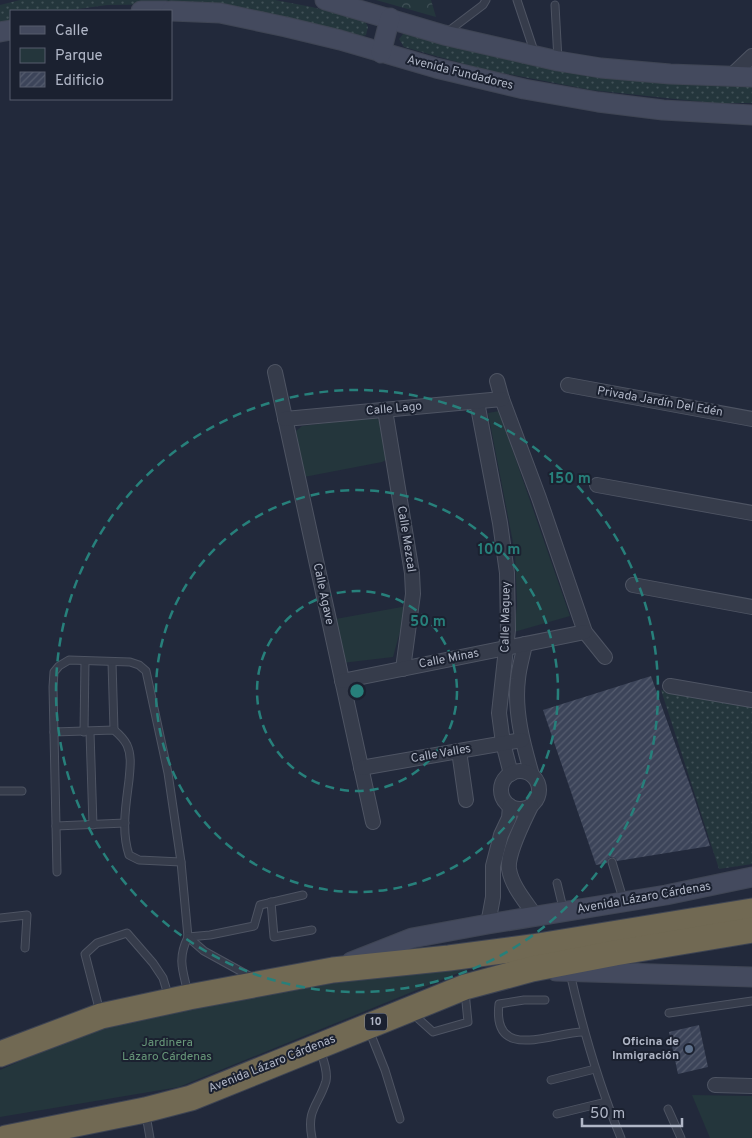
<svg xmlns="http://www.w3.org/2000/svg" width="752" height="1138" viewBox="0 0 752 1138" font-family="Overpass,sans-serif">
<defs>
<pattern id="grass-dots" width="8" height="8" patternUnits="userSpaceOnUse" patternTransform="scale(1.25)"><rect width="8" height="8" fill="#24363c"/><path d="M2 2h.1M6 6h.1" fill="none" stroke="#415157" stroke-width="1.8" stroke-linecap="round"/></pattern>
<pattern id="forest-crowns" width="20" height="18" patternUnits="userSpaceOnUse" patternTransform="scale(1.25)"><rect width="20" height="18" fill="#24363c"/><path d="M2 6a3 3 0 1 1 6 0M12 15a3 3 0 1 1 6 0" fill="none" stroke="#415157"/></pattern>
<pattern id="building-hatch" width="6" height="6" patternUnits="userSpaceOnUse" patternTransform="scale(1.25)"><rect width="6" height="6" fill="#3c4459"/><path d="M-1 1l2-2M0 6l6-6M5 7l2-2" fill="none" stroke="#565d6f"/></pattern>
</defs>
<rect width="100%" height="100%" fill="#22293b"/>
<!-- grass -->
<g fill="url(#grass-dots)">
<polygon points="20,0 275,0 312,7 365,21 368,27 366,35 359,37 186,4 107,5 64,11 11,11 11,22 0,24 0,5"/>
<polygon points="414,32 752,85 752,103 713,103 591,90 482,69 404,47 399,39 404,33"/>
<polygon points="661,690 752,707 752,864 719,869"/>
</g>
<!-- forest -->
<polygon fill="url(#forest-crowns)" points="376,0 431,0 436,17"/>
<!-- park -->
<g fill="#24363c">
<polygon points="499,411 570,616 514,632 517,605 515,553 488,413"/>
<polygon points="375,417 380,421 388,459 382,462 304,477 296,431 302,426"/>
<polygon points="407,606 393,657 342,663 330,620"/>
<polygon points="477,959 478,965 179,1087 0,1117 0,1070 107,1022"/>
<polygon points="692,1095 752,1096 752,1138 710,1138"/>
</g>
<!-- building -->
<g fill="url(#building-hatch)">
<polygon points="651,676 692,791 710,846 617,861 615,858 611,857 608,859 607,863 596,865 543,710"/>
<polygon points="699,1025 708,1067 678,1074 669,1032"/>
</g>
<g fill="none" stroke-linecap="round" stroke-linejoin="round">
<defs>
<g id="lane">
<polyline points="517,0 535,54"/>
<polyline points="555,5 558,60"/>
<polyline points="446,33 483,5 486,0"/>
<polyline points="112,662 114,730"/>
<path d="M 54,732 L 114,730 C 120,735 124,739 127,745 C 132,756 130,768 129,780 C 126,804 121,831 129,855 L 139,860 L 181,862"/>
<polyline points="84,732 85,661"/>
<polyline points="90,732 93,825"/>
<polyline points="0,791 22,791"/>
<polyline points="56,826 125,823"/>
<polyline points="612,862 624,902"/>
<path d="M 57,872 L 53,687 L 54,672 L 59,666 L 69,660 L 130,662 L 139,665 L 146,671 L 168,773 L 181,862 L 188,937 C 177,959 183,971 188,993"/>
<polyline points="557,883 564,912"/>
<polyline points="271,902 274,937 312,930"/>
<polyline points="0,918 27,915 25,948"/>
<polyline points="188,937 210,935 254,926 260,905 303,895"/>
<polyline points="188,937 204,951 253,978"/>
<path d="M 570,973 C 583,1030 598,1083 621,1138"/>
<path d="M 545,1000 L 524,1000 L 499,1004 C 492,1062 550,1033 583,1032"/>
<polyline points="100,1012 85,954 97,943 127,933 153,963 163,978 169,998"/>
<polyline points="412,1013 433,1032 468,1022 465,992"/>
<polyline points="669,1013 752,1001"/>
<polyline points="369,1030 385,1070 400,1119"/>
<polyline points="551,1080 595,1069"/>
<polyline points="668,1109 681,1138"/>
<polyline points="557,1114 606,1102"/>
<polyline points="146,1115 150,1138"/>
<path d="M 312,1138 C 306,1109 319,1105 326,1081 C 328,1071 323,1059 320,1050"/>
</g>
<g id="street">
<polyline points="731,76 752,56"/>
<polyline points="275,372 373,822"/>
<polyline points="497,381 502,399 539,498 585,632 605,657"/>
<polyline points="568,385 752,419"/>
<polyline points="477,402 500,523 507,573 508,630 499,713 503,743 511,774"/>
<polyline points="385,410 412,573 413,594 403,669"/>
<polyline points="285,419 502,399"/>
<polyline points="597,485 752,513"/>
<polyline points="633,585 752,607"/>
<path d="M 525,644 C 523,655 519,667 518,679 C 514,711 523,744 532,775"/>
<polyline points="342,681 585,632"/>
<polyline points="670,686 752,700"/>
<polyline points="459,751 466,800"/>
<polyline points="361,768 522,740"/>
<circle cx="520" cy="790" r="19"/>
<path d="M 531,806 C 524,821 507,853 509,869 C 512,887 526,902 536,917"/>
<polyline points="488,924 493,897 493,866 501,835 509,818 510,806"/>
<polyline points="715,1085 752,1086"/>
</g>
<g id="secondary">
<polyline points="325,0 444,35 558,61 601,68 670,74 752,77"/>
<polyline points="141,11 166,11"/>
<polyline points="171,11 220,13 286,27 340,40 436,68 524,89 598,102 663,110 752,115"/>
<polyline points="0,32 11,30"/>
<polyline points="381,53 390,18"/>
<polyline points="351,962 412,938 488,924 666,895 752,877"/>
<polyline points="556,971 752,977"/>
</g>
<g id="highway">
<polyline points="0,1054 101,1016 189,997 333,970 449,958 532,947 752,911"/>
<polyline points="6,1138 145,1110 191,1098 465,987 532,969 615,953 752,930"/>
</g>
</defs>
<!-- lane casing -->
<use href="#lane" stroke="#4e5463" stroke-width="9"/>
<!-- street casing -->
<use href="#street" stroke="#4e5463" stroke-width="16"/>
<!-- secondary casing -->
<use href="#secondary" stroke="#3f4554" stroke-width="21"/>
<!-- highway casing -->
<use href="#highway" stroke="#3e4453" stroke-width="27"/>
<!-- lane -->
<use href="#lane" stroke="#363c4b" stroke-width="7"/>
<!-- street -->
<use href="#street" stroke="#363c4b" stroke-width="14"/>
<!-- secondary -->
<use href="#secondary" stroke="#444a5e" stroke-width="19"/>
<!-- highway -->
<use href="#highway" stroke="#716953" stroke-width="25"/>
</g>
<!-- distance rings -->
<g fill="none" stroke="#27807b" stroke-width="2.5" stroke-dasharray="9 6">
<circle cx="357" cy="691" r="100"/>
<circle cx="357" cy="691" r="201"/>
<circle cx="357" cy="691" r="301"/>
</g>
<!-- markers -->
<circle fill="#5c6f8a" stroke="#1b2130" stroke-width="2" cx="689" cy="1049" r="5"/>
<g text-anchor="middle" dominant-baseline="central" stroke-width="4" stroke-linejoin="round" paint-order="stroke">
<!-- shield labels -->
<rect fill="#1b2130" stroke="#848a9a" stroke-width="1" x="365" y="1013.5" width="22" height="17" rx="4"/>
<g font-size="11" font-weight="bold" fill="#b1b7c7">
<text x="376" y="1022">10</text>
</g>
<!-- street labels -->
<g font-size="12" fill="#b1b7c7" stroke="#1b2130">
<text transform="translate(460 73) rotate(14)">Avenida Fundadores</text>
<text transform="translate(660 402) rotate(10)">Privada Jardín Del Edén</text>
<text transform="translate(394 409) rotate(-5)">Calle Lago</text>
<text transform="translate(406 539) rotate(81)">Calle Mezcal</text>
<text transform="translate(323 594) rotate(78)">Calle Agave</text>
<text transform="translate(506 617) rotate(-89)">Calle Maguey</text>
<text transform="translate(449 659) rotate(-11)">Calle Minas</text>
<text transform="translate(441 754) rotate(-10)">Calle Valles</text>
<text transform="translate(644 898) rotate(-10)">Avenida Lázaro Cárdenas</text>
<text transform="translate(272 1064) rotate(-22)">Avenida Lázaro Cárdenas</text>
</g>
<!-- poi labels -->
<g font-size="12" font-weight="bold" fill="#b1b7c7" stroke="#1b2130" text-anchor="end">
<text x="679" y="1042">Oficina de<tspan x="679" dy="14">Inmigración</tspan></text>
</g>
<!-- park labels -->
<g font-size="12" fill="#689879" stroke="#1b2130">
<text x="167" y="1043">Jardinera<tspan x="167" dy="14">Lázaro Cárdenas</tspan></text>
</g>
</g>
<circle cx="357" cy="691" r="8" fill="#27807b" stroke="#1b2130" stroke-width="2.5"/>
<g font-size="15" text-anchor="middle" font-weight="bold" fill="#27807b" stroke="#1b2130" stroke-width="4" stroke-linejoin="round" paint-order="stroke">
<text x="570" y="483">150 m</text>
<text x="499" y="554">100 m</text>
<text x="428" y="626">50 m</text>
</g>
<!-- legend -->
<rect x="10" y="10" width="162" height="90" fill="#1b2130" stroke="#575d6c"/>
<rect x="20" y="26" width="25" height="8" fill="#444a5e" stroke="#575d6c"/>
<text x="55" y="35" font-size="15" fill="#b1b7c7">Calle</text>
<rect x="20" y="48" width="25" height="15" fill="#24363c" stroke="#575d6c"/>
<text x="55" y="60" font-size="15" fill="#b1b7c7">Parque</text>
<rect x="20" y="72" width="25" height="15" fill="url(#building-hatch)" stroke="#575d6c"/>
<text x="55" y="85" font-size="15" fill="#b1b7c7">Edificio</text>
<!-- scale -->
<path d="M582 1118v8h100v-8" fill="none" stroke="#b1b7c7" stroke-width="2.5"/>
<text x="590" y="1118" font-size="15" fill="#b1b7c7" stroke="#1b2130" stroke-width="4" paint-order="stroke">50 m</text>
</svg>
